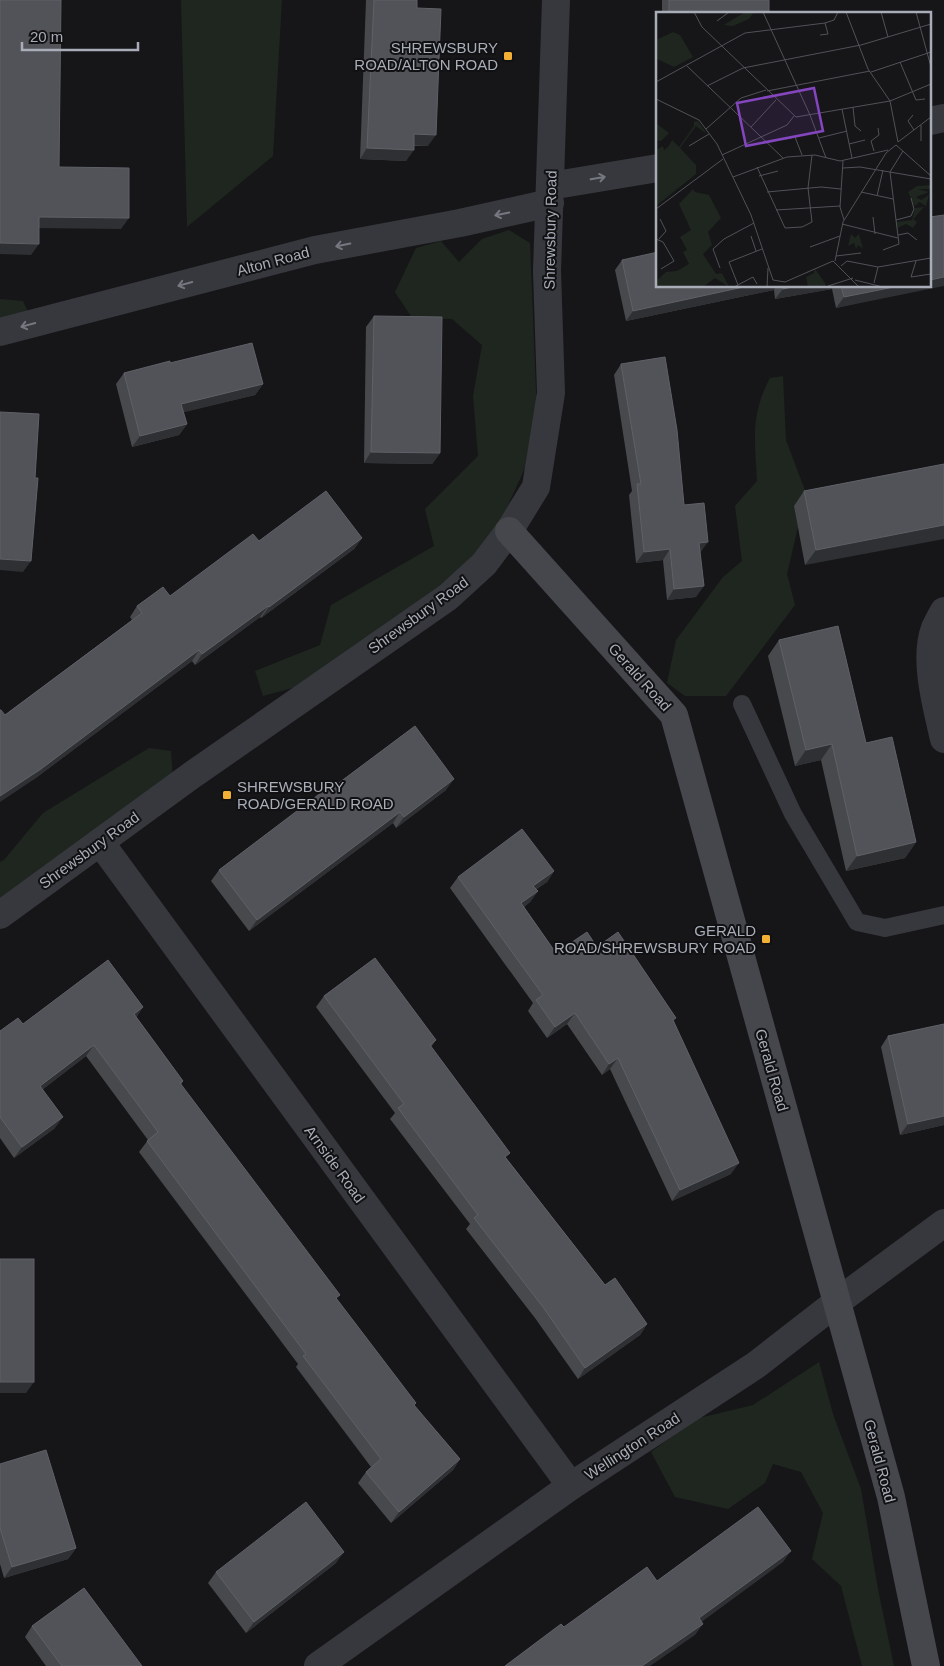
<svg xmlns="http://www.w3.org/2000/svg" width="944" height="1666" viewBox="0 0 944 1666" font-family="Arial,sans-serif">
<rect width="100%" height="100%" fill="#161618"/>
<!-- green -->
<g fill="#1e261f">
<polygon points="181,0 282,0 273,156 187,227"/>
<polygon points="509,230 530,243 538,439 492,541 355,671 263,696 255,671 320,645 331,605 434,546 425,509 478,456 473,396 482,345 452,319 412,318 395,292 416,248 441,241 459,262 482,239"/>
<polygon points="0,299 23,301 29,314 0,321"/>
<path d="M 783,376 L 786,440 L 806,493 L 787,574 L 795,605 L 726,696 L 685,696 L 667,683 L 676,640 L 723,577 L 742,561 L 735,506 L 757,481 C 755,441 750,415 770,378 Z"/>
<polygon points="149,748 171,751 173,779 0,901 0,862 4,860 43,813"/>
<polygon points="819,1362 833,1414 861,1489 878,1589 894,1666 862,1666 841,1586 812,1559 823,1513 801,1472 773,1464 765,1483 728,1509 675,1497 651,1452 695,1419 753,1405"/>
</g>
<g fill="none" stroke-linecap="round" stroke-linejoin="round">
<!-- lane -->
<polyline stroke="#37383d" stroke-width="18" points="742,704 793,814 857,922 885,928 944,915"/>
<!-- street -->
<g stroke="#37383d" stroke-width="28">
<polyline points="930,121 944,118"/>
<polyline points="550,186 658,168"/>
<polyline points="0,332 315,250 460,223 550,203"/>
<path d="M 944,611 C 941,616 938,622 935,628 C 923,659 937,708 944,739"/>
<polyline points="100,842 571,1486"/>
<polyline points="0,915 192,775 448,597 484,564 509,531 536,487 551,393 547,271 556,0"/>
<polyline points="318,1666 571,1486 756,1365 837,1302 944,1223"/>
</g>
<!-- secondary -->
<polyline stroke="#45474d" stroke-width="28" points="509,531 674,715 891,1497 926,1666"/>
</g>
<!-- wall -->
<g fill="#47494d">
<polygon points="366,0 417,0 417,8 428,146 414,146 406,161 360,159"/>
<rect x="662" y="0" width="107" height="14"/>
<polygon points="622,260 658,286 930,286 836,308 832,289 775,299 774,290 626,321 615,270"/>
<polygon points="374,316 440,453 432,464 364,463 366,327"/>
<polygon points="170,363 263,384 255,395 183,412 187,424 179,435 132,447 116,384 124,373"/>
<polygon points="621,364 684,505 700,553 696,597 667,600 663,560 636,563 629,495 632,491 614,375"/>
<polygon points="944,464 805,565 794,506 804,491"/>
<polygon points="362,538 354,549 261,618 260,617 195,665 192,661 33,780 5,715 132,620 130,617 137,606 170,596 259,541"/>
<polygon points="779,640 916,842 905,858 846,871 821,760 795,766 768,656"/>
<polygon points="446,790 396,828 393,823 249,931 211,881 219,870 324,794"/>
<polygon points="554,871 547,882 536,889 538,891 530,902 524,907 556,953 597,947 673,1021 731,1174 672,1201 610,1069 602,1075 567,1024 547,1038 528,1011 533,1003 450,888 458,877"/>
<polygon points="324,996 436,1040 431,1047 507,1159 605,1285 647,1324 640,1335 578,1379 535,1318 466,1229 470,1224 390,1119 395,1113 316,1007"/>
<polygon points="143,1007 136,1017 183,1081 181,1085 414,1406 460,1459 453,1470 391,1523 358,1483 366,1472 371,1467 296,1367 298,1364 139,1152 148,1140 86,1056 43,1089 55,1128 14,1158 0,1138 0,1031 23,1024"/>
<polygon points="944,1024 944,1125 900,1135 881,1047 888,1036"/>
<polygon points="0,1464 76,1548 68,1559 4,1578 0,1564"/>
<polygon points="336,1563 246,1633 208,1583 216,1572"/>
<polygon points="32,1626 142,1666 46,1666 25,1637"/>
</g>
<!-- shaded-wall -->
<g fill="#2f3033">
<polygon points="414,134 436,135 428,146 407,145"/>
<polygon points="367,148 414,150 406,161 360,159"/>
<polygon points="39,217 129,218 121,229 31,228"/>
<polygon points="0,243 39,244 31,255 0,254"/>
<polygon points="944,277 944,286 836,308 844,297 899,286 930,286 930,280"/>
<polygon points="748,286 776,286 774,290 626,321 633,311"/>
<polygon points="797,286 834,286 832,289 775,299 783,289"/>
<polygon points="263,384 255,395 173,415 181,404"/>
<polygon points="187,424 179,435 132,447 140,436"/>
<polygon points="371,452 440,453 432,464 364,463"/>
<polygon points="944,525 944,539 805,565 816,550"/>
<polygon points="362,538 354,549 261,618 269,607"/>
<polygon points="708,542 700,553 699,543"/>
<polygon points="670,549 663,560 636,563 644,552"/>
<polygon points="0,559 31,561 23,572 0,570"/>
<polygon points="704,586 696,597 667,600 674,589"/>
<polygon points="268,606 260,617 195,665 202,654"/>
<polygon points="199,650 192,661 33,780 0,802 0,796"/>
<polygon points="832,744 821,760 795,766 806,750"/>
<polygon points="454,779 446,790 396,828 404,817"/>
<polygon points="400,812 393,823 249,931 257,920"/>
<polygon points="916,842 905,858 846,871 857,856"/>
<polygon points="554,871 547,882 526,897 533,886"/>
<polygon points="538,891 530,902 514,914 521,903"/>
<polygon points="143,1007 136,1018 134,1014"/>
<polygon points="575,1013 567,1024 547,1038 555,1027"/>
<polygon points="94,1045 86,1056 33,1097 40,1086"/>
<polygon points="618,1058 610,1069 602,1075 609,1064"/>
<polygon points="944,1116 944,1125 900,1135 908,1124"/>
<polygon points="63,1117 55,1128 14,1158 22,1147"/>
<polygon points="739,1163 731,1174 672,1201 680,1190"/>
<polygon points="647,1324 640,1335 578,1379 585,1368"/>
<polygon points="0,1382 34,1382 26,1393 0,1393"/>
<polygon points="460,1459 453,1470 391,1523 399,1512"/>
<polygon points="76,1548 68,1559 4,1578 12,1567"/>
<polygon points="791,1551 783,1562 692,1629 699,1618"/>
<polygon points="344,1552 336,1563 246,1633 254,1622"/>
<polygon points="703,1624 695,1635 650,1666 642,1666"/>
</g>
<!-- building -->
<g fill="#525359" stroke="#5f6168">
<polygon points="0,0 61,0 59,167 129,168 129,218 39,217 39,244 0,243"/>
<polygon points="374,0 417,0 417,8 441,9 436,135 414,134 414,150 367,148"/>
<rect x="669" y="0" width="100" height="14"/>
<polygon points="944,215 944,277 930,280 930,217"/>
<polygon points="658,252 658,286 748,286 633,311 622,260"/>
<polygon points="782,286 797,286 783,289"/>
<polygon points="841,286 899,286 844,297"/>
<polygon points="374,316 442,317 440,453 371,452"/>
<polygon points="252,343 263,384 181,404 187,424 140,436 124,373 170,361 170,363"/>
<polygon points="665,357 677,430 684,505 704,503 708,542 699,543 704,586 674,589 670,549 644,552 637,484 641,484 621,364"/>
<polygon points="0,412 39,414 35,478 38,478 31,561 0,559"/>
<polygon points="944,464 944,525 816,550 804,491"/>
<polygon points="326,491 362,538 269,607 268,606 202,654 199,650 41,769 0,796 0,710 1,710 5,715 142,613 137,606 163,587 170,596 253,534 259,541"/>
<polygon points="838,626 866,743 892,737 916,842 857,856 832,744 806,750 779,640"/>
<polygon points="415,726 454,779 404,817 400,812 257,920 219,870 322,792 324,794"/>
<polygon points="522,829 554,871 533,886 538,891 521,903 556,953 587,932 597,947 618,932 676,1018 673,1020 739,1163 680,1190 618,1058 609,1064 575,1013 555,1027 536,1000 543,995 458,877"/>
<polygon points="375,958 436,1040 430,1045 510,1153 505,1157 605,1285 615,1278 647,1324 585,1368 543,1307 474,1218 478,1215 398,1108 404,1104 324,996"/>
<polygon points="108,960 143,1007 134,1014 183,1081 180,1083 340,1295 336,1298 416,1403 414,1405 460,1459 399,1512 366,1472 381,1459 303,1356 306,1354 147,1141 158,1132 94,1045 40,1086 63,1117 22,1147 0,1117 0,1031 18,1018 23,1024"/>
<polygon points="944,1024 944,1116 908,1124 888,1036"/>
<rect x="0" y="1259" width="34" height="123"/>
<polygon points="46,1450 76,1548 12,1567 0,1528 0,1464"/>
<polygon points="306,1502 344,1552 254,1622 216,1572"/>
<polygon points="758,1507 791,1551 699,1618 703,1624 642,1666 505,1666 561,1624 564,1627 647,1567 657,1581"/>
<polygon points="84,1588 142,1666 62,1666 32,1626"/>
</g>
<!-- one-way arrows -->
<defs><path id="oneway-shaft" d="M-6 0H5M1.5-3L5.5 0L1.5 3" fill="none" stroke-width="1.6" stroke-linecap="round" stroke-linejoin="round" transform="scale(1.25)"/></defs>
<g stroke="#757881">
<use href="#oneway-shaft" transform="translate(598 178) rotate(-10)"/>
<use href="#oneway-shaft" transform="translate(502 214) rotate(168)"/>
<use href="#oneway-shaft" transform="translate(343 245) rotate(169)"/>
<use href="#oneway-shaft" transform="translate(185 284) rotate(165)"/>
<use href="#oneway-shaft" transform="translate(28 325) rotate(165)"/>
</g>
<!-- markers -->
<g fill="#f2b134" stroke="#111113" stroke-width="2">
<rect x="503" y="51" width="10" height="10" rx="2.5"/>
<rect x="222" y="790" width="10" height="10" rx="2.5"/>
<rect x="761" y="934" width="10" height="10" rx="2.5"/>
</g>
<g text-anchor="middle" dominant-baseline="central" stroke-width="4" stroke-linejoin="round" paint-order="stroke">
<!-- poi labels -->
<g font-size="15" fill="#a8adb8" stroke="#111113" text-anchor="end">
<text x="498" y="47">SHREWSBURY<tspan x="498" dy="17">ROAD/ALTON ROAD</tspan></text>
<text x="237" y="786" text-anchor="start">SHREWSBURY<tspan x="237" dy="17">ROAD/GERALD ROAD</tspan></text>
<text x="756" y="930">GERALD<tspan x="756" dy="17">ROAD/SHREWSBURY ROAD</tspan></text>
</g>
<!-- street labels -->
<g font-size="15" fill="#a8adb8" stroke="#111113">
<text transform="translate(550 230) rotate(-89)">Shrewsbury Road</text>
<text transform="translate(273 261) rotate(-15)">Alton Road</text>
<text transform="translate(418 615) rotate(-36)">Shrewsbury Road</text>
<text transform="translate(640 677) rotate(48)">Gerald Road</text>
<text transform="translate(89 850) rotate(-36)">Shrewsbury Road</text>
<text transform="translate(772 1070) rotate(74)">Gerald Road</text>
<text transform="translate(335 1164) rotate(54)">Arnside Road</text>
<text transform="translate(632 1446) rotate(-33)">Wellington Road</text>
<text transform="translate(880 1461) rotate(75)">Gerald Road</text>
</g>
</g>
<!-- overview -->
<g transform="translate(656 12)">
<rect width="275" height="275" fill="#161618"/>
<path d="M 89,0 L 98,0 L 93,7 L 77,14 L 68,13 ZM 17,20 L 24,23 L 37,45 L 18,55 L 1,47 L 0,50 L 0,28 ZM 42,109 L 51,122 L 40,114 L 24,136 L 40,153 L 40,162 L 0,194 L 0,138 L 7,134 L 8,138 L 12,135 L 16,128 L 23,135 L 38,114 L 38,110 ZM 1,112 L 13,121 L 5,129 L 0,128 ZM 275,173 L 275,177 L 262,177 L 273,180 L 260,185 L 265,188 L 273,183 L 270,194 L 263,190 L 259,194 L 252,180 L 261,174 ZM 37,177 L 39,180 L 53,183 L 65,206 L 52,220 L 56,233 L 47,242 L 60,262 L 66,261 L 73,275 L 59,266 L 47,275 L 0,275 L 0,269 L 10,260 L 21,259 L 33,252 L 27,240 L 31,238 L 24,225 L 35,218 L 23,192 ZM 268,195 L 257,207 L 261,210 L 257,216 L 250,212 L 241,216 L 241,210 L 256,208 L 259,196 ZM 195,222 L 199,226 L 203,222 L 207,237 L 202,233 L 200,237 L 198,231 L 192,234 ZM 159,257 L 169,271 L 170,275 L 152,275 L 150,265 L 158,261 Z" fill="#1e261f"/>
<path fill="none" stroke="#505258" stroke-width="1" d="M 38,0 L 46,15 L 140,105 L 234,89 L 275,72M 107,0 L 154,103M 190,0 L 212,57 L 234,89 L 242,130M 225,0 L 232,25M 260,0 L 275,55M 61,9 L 73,0M 164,23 L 172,22 L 169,11M 244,50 L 260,88 L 269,87M 31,54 L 127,146M 215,60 L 275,40M 0,70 L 89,21 L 169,11 L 178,8 L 182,0M 51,74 L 87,56 L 205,33 L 275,12M 111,79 L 214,59M 0,87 L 43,108 L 61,132 L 95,203 L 117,268 L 129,270 L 177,249 L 203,275M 197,95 L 199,114 L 205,119M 186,97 L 196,146M 154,103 L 170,146M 257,103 L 252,109 L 258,118M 265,113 L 265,129M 95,115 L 120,88M 50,117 L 85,86 L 110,78M 163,126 L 191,119M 130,127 L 139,125 L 146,143M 242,130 L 275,105M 193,132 L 209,128M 240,133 L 275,164M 33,134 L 53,122M 218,139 L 215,129 L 223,123 L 222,116M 66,143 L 131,113 L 138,104M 187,149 L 184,195 L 188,208M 101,155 L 129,216 L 146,215 L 156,210 L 152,176 L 156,143M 187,156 L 204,155 L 275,167M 103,164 L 122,159M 77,165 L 131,145 L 159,143 L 184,149 L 232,138M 111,180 L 165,175 L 185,177M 205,180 L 237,187M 221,184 L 227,158M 0,197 L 67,147M 120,198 L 184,194M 217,205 L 219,222M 240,208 L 255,204 L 258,197 L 255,186M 186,212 L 242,226M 242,223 L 252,221 L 261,228M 95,224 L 100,239M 0,227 L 7,230 L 18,249 L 5,257M 3,227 L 10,219 L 4,207M 154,235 L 184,224M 227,238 L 243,232 L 234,160 L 247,139M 180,244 L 205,241M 179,249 L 187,210 L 230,141 L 240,133M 260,249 L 255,265 L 275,262M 185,254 L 191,249 L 222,255 L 275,246M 64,256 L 57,237 L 68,227 L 98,211M 199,268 L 227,275M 218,271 L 222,255M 82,273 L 73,250 L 106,237M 172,274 L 197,266M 78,275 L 97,265 L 101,272M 111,275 L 112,256"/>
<path fill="#8446be" fill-opacity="0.15" stroke="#8446be" stroke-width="2.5" d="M 158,76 L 167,119 L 90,134 L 81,91 Z"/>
<rect width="275" height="275" fill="none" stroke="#a8adb8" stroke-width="2.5"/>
</g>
<!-- scale -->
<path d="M22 42v8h116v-8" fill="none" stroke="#a8adb8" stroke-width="2.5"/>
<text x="30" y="42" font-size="15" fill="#a8adb8" stroke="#111113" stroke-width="4" paint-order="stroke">20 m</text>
</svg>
